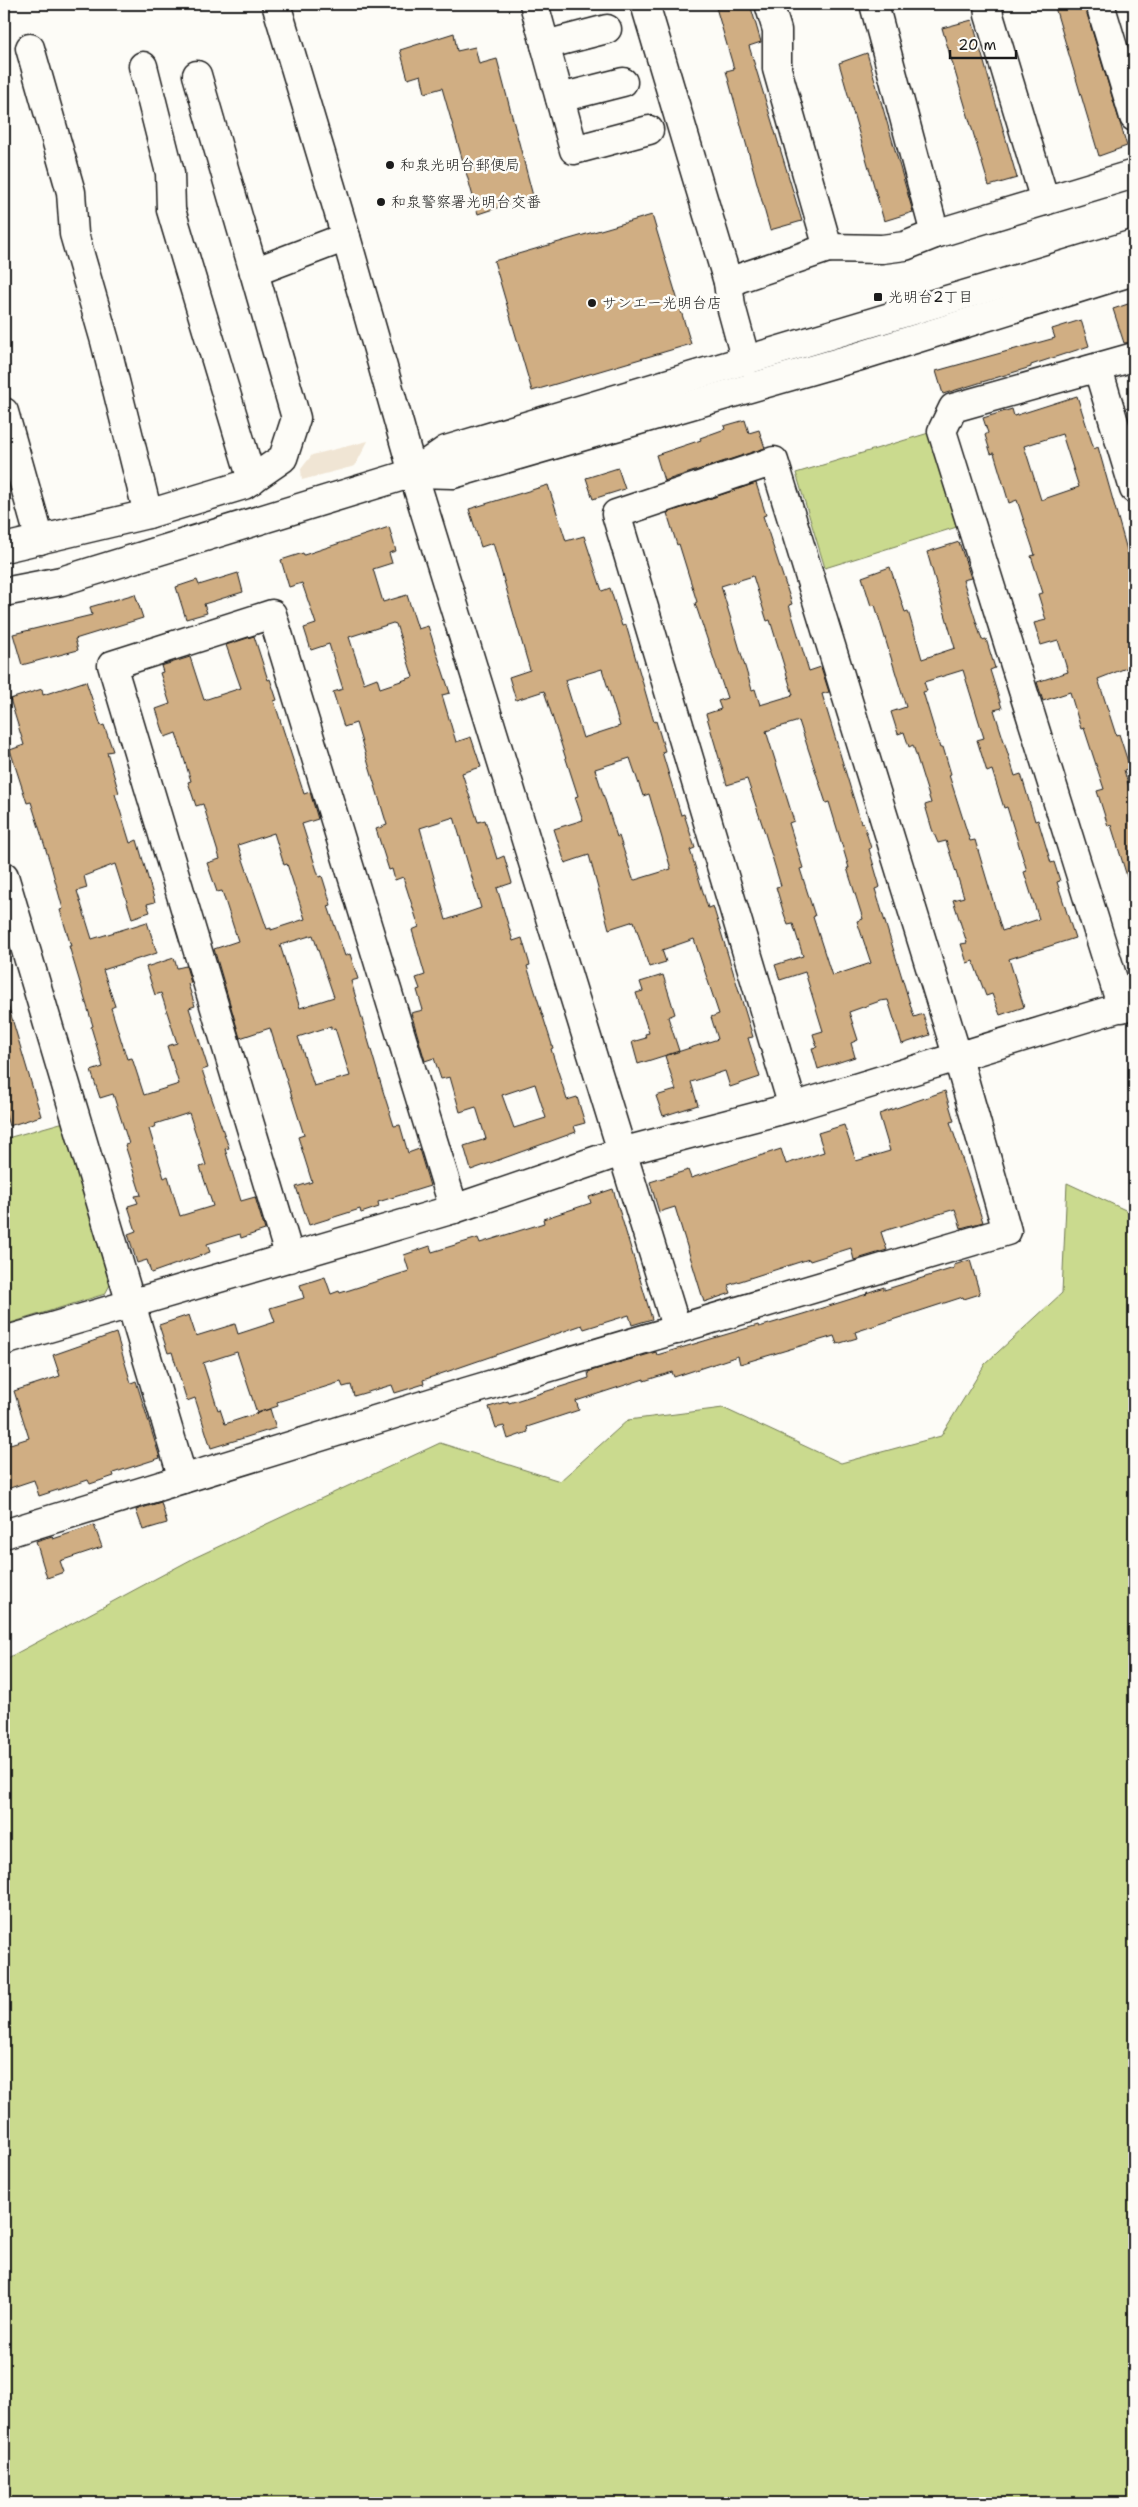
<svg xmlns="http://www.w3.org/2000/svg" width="1138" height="2507" viewBox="0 0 1138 2507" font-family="'Shantell Sans','Klee One',sans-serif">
<rect width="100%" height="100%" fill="#fdfcf7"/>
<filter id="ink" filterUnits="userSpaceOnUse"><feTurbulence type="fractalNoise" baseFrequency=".02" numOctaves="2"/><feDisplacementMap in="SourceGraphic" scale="10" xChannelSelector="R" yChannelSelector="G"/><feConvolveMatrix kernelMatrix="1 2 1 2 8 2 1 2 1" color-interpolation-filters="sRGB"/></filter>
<g filter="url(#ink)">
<!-- built -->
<polygon fill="#f0e5d4" points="368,441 355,466 302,480 301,469 312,455"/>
<!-- green -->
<g fill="#cada8e" stroke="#737b55">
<polygon points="932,432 960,526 825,568 796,473"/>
<polygon points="64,1122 110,1285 105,1294 4,1325 4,1139"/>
<polygon points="1067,1183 1134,1214 1134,2503 4,2503 4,1660 194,1558 440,1443 560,1481 628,1420 723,1408 841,1463 941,1436 985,1364 1062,1293"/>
</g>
<!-- building -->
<g fill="#d0ae83" stroke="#1c1c1c" fill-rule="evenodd">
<polygon points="715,4 750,4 761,42 749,46 802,221 770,230 726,71 734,69"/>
<polygon points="1054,4 1084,4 1127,146 1099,156"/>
<polygon points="972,20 1017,178 989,186 942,28"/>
<polygon points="454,33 457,51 475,47 479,64 497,59 533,196 478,214 442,88 425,93 421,75 408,79 400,50"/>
<polygon points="867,53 913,212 884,221 839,63"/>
<polygon points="652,215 691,344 532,391 494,261"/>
<polygon points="1134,302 1134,342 1124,343 1113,309"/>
<polygon points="1081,320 1089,346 1031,365 1031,367 943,394 936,371 1055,338 1052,329"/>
<path d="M 1077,396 L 1094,449 L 1098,447 L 1134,575 L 1134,665 L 1098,679 L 1116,735 L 1119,734 L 1130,768 L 1124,770 L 1134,804 L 1134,885 L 1130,886 L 1111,825 L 1108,826 L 1097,791 L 1104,789 L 1084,728 L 1081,729 L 1070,692 L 1043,701 L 1037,682 L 1068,672 L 1058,640 L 1041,645 L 1034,623 L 1046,620 L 1038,594 L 1043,593 L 1031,556 L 1035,555 L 1017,500 L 1009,503 L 994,453 L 991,454 L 985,435 L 988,433 L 983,418 L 1012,409 L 1014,416 ZM 1062,434 L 1079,487 L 1041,500 L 1024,446 Z"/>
<polygon points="745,420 749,433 759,430 765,448 664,481 656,455 701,440 700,438 725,429 724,426"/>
<polygon points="618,468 625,489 593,499 586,478"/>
<path d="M 756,483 L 766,515 L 763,516 L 792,604 L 789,605 L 809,671 L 821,667 L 829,692 L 822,694 L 861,823 L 863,822 L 871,848 L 869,849 L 880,887 L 875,889 L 914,1017 L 923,1014 L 930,1035 L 902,1044 L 888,1000 L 880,1001 L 849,1012 L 858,1040 L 851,1043 L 855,1057 L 818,1069 L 812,1048 L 817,1047 L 813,1034 L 823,1031 L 805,972 L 780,980 L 775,965 L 803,956 L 793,924 L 788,925 L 784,914 L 776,887 L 781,886 L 764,830 L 747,779 L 727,785 L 706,714 L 721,709 L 718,701 L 727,698 L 695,603 L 697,602 L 679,544 L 677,545 L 667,513 ZM 753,576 L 767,621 L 770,620 L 793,695 L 760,705 L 755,689 L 752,690 L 721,586 ZM 799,721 L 826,803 L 829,802 L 849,868 L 847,868 L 863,919 L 857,921 L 871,963 L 832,976 L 813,917 L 815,916 L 800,869 L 803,868 L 789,823 L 794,821 L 766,731 Z"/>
<path d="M 548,485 L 566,541 L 584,536 L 602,591 L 610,588 L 622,626 L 626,625 L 654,722 L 656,721 L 665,751 L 662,752 L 681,815 L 684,814 L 695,848 L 690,850 L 708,908 L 713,906 L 753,1037 L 748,1038 L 760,1077 L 730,1087 L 725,1071 L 691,1082 L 698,1105 L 663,1116 L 656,1096 L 676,1090 L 665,1056 L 718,1039 L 711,1017 L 719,1014 L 694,939 L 662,950 L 666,962 L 649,967 L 634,921 L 609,929 L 589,855 L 565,863 L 554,829 L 583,820 L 575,797 L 578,796 L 544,691 L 516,700 L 509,677 L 530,670 L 493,543 L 481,547 L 469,509 ZM 602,669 L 620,726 L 583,738 L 565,680 ZM 630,758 L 643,796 L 649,794 L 671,869 L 635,880 L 633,879 L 619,836 L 617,837 L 595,769 Z"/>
<path d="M 389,527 L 396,551 L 389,553 L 392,563 L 373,569 L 383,602 L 407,595 L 418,629 L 428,626 L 450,693 L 442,695 L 456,742 L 471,737 L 481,767 L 462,773 L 478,822 L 485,820 L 497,859 L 504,856 L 512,883 L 497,888 L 513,941 L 522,938 L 530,965 L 527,966 L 553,1048 L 551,1049 L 567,1100 L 577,1097 L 585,1123 L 574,1126 L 576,1132 L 471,1170 L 464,1146 L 486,1139 L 476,1107 L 460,1112 L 450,1077 L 441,1079 L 434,1058 L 425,1061 L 411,1013 L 423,1010 L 417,990 L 420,989 L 416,978 L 425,975 L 412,930 L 419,927 L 403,877 L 395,880 L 392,869 L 389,870 L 376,829 L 387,825 L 356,723 L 344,727 L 333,692 L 343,689 L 329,644 L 311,650 L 304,628 L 316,624 L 302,583 L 289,587 L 281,560 L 303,553 L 304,555 ZM 393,623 L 396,624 L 413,677 L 380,688 L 377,678 L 364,683 L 349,637 ZM 454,817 L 481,908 L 446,920 L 420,828 ZM 535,1084 L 546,1118 L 514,1128 L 502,1095 Z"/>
<path d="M 959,542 L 971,578 L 963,580 L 982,640 L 986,639 L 995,668 L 990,670 L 1002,708 L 994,710 L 1015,776 L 1021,774 L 1035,821 L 1038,820 L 1051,863 L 1054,862 L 1060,881 L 1057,882 L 1075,938 L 1009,959 L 1024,1007 L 1000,1015 L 992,994 L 986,996 L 973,961 L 967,963 L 961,944 L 967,943 L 953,900 L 964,897 L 946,841 L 938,843 L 932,829 L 925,805 L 931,803 L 913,745 L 909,747 L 904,732 L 898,734 L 891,712 L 906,707 L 875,605 L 871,606 L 862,577 L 890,567 L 905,612 L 908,611 L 922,659 L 955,648 L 927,552 ZM 963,670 L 984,738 L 977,740 L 987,772 L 992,770 L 1004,808 L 1007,807 L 1027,871 L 1024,872 L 1039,919 L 1002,931 L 975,840 L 970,841 L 949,775 L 951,774 L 943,747 L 940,748 L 923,692 L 927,691 L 924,682 Z"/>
<polygon points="238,573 243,592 204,604 207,613 186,619 176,587 197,580 199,585"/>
<polygon points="135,594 143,618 75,639 78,650 22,665 13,634 92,615 90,607"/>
<path d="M 254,636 L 268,680 L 270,679 L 277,700 L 274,701 L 304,794 L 310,792 L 318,819 L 302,824 L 319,877 L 322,876 L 331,905 L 328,906 L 345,956 L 350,954 L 358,979 L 351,981 L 383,1091 L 394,1126 L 400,1125 L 408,1153 L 419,1149 L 430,1186 L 378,1202 L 379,1207 L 361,1213 L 360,1209 L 309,1225 L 296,1187 L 312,1182 L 298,1137 L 304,1135 L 270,1028 L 240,1038 L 214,949 L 238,941 L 222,891 L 217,892 L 207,863 L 220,859 L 203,804 L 196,806 L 188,782 L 191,781 L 176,733 L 165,737 L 156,709 L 170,704 L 160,673 L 163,672 L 161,666 L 190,657 L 204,700 L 241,688 L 226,645 ZM 274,833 L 284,865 L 287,864 L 305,919 L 271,930 L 271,928 L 267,929 L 238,845 ZM 313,935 L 334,997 L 300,1008 L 280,945 ZM 331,1026 L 331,1029 L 335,1028 L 350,1076 L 314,1086 L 298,1037 Z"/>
<path d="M 86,681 L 101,726 L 104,725 L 113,751 L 107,752 L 119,793 L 115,794 L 130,843 L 137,840 L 155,902 L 147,904 L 150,912 L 132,918 L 115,864 L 84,876 L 87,888 L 77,891 L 92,939 L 147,922 L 157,953 L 103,970 L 115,1006 L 111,1008 L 127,1059 L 132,1058 L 144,1095 L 179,1084 L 167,1046 L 177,1043 L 161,993 L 155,995 L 146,967 L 174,958 L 177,968 L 186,966 L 191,983 L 188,984 L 195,1006 L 189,1008 L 208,1068 L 202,1070 L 229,1148 L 225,1149 L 241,1201 L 255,1197 L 265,1230 L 241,1238 L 240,1234 L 207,1244 L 210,1252 L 151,1273 L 147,1260 L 137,1263 L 128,1234 L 136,1231 L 128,1206 L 138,1203 L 135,1196 L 141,1195 L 125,1145 L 129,1144 L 113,1094 L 100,1098 L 91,1071 L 103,1067 L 91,1027 L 93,1026 L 69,946 L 71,946 L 60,910 L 63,909 L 51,866 L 31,802 L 27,803 L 10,750 L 24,745 L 10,699 L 42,689 L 43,695 ZM 189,1113 L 206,1165 L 200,1167 L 213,1206 L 180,1216 L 168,1176 L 164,1178 L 149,1129 L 156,1126 L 155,1124 Z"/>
<polygon points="663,975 675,1014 668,1017 679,1051 638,1064 632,1042 646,1038 645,1034 649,1033 636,993 643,991 640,982"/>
<polygon points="8,1005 41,1116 9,1126 4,1109 4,1006"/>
<polygon points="945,1091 954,1121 950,1122 983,1222 961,1228 955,1209 881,1232 887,1250 854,1260 851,1248 810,1261 809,1259 728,1285 731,1293 704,1302 675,1207 659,1212 650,1182 688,1170 691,1178 781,1149 786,1164 824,1152 818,1133 844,1125 856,1161 890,1151 879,1114"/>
<polygon points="613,1189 652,1319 632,1325 629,1315 584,1329 582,1325 423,1380 424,1384 395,1393 392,1385 354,1396 351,1385 343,1387 341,1382 277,1402 278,1406 257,1413 237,1352 203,1363 218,1410 220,1409 225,1424 270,1409 276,1428 211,1448 195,1398 187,1401 172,1352 168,1353 159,1325 189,1315 196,1336 235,1324 238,1334 275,1322 270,1308 304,1298 300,1285 325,1277 331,1294 339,1291 340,1293 409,1271 404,1255 430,1246 432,1252 478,1238 480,1243 544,1223 543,1219 591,1203 589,1197"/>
<polygon points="970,1260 980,1294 964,1299 963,1297 855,1332 857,1338 837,1344 834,1336 740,1364 738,1356 674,1377 672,1372 644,1381 644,1379 576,1401 579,1410 527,1427 528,1432 508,1439 504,1426 496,1428 489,1407 508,1401 509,1403 589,1378 588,1372 604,1367 656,1352 657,1355 758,1325 759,1327 803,1314 867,1294 866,1293 884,1287 884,1290 954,1268 954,1265"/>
<polygon points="116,1333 131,1383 136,1381 160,1458 113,1473 114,1476 90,1484 88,1480 39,1496 34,1480 4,1490 4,1446 29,1438 14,1391 60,1376 53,1355"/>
<polygon points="161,1502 167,1523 143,1530 136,1510"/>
<polygon points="94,1525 102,1547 60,1561 64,1572 47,1578 36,1541 52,1536 53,1539"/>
</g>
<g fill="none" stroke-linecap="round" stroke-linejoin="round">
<defs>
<g id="minor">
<polyline points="276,4 346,237 413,473 677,1330"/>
<polyline points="534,4 574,150 649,130"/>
<polyline points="645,4 728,282 731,306 746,361"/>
<polyline points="769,4 777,30 777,69 828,248"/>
<polyline points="874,4 935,234"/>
<polyline points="988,4 989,15 1045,201"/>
<polyline points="1100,4 1134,117"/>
<polyline points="545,45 607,29"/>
<polyline points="30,48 71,192 74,234 105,341 148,514"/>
<polyline points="143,66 170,173 171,210 252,480"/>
<polyline points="197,75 254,272"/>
<polyline points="560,98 623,82"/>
<polyline points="728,282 828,248 882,249 905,246 935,234 1134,174"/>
<polyline points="1098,369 1134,489"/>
<polyline points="4,412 40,540"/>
<polyline points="413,473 453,474 860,356 1134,271"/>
<polyline points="4,548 148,514 244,485 283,458 296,418 254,272 346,237"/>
<polyline points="4,592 61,581 413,473 446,450 1134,244"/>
<polyline points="4,876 183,1479"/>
<polyline points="1122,1008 942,431 953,408 1134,357"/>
<polyline points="290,1258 112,665 272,614 454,1209"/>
<polyline points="4,1341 454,1209 621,1152 793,1107 1134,1003"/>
<polyline points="4,1534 466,1392 1007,1231 958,1058 774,461 616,514 793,1107"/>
</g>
</defs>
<!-- minor casing -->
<use href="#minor" stroke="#1c1c1c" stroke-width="31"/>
<!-- minor -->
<use href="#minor" stroke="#fdfcf7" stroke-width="28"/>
</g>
</g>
<!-- markers -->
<g fill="#1c1c1c" stroke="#fdfcf7" stroke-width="2">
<circle cx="390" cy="165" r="5"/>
<circle cx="381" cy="202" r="5"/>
<rect x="873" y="292" width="10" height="10" rx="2.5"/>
<circle cx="592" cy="303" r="5"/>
</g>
<g text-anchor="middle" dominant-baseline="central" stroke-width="5" stroke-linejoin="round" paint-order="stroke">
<!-- poi labels -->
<g font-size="15" fill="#1c1c1c" stroke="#fdfcf7" text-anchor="start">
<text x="400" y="165">和泉光明台郵便局</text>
<text x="391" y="202">和泉警察署光明台交番</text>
<text x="888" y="297">光明台2丁目</text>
<text x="602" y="303">サンエー光明台店</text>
</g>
</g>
<!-- margin -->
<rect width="1138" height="2507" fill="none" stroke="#fdfcf7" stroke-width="20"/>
<rect x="10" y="10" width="1118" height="2487" fill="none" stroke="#1c1c1c" stroke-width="2" filter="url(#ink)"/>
<!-- scale -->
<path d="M950 50v8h66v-8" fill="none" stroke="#1c1c1c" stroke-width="2.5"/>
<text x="958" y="50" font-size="15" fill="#1c1c1c" stroke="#fdfcf7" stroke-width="4" paint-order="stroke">20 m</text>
</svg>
